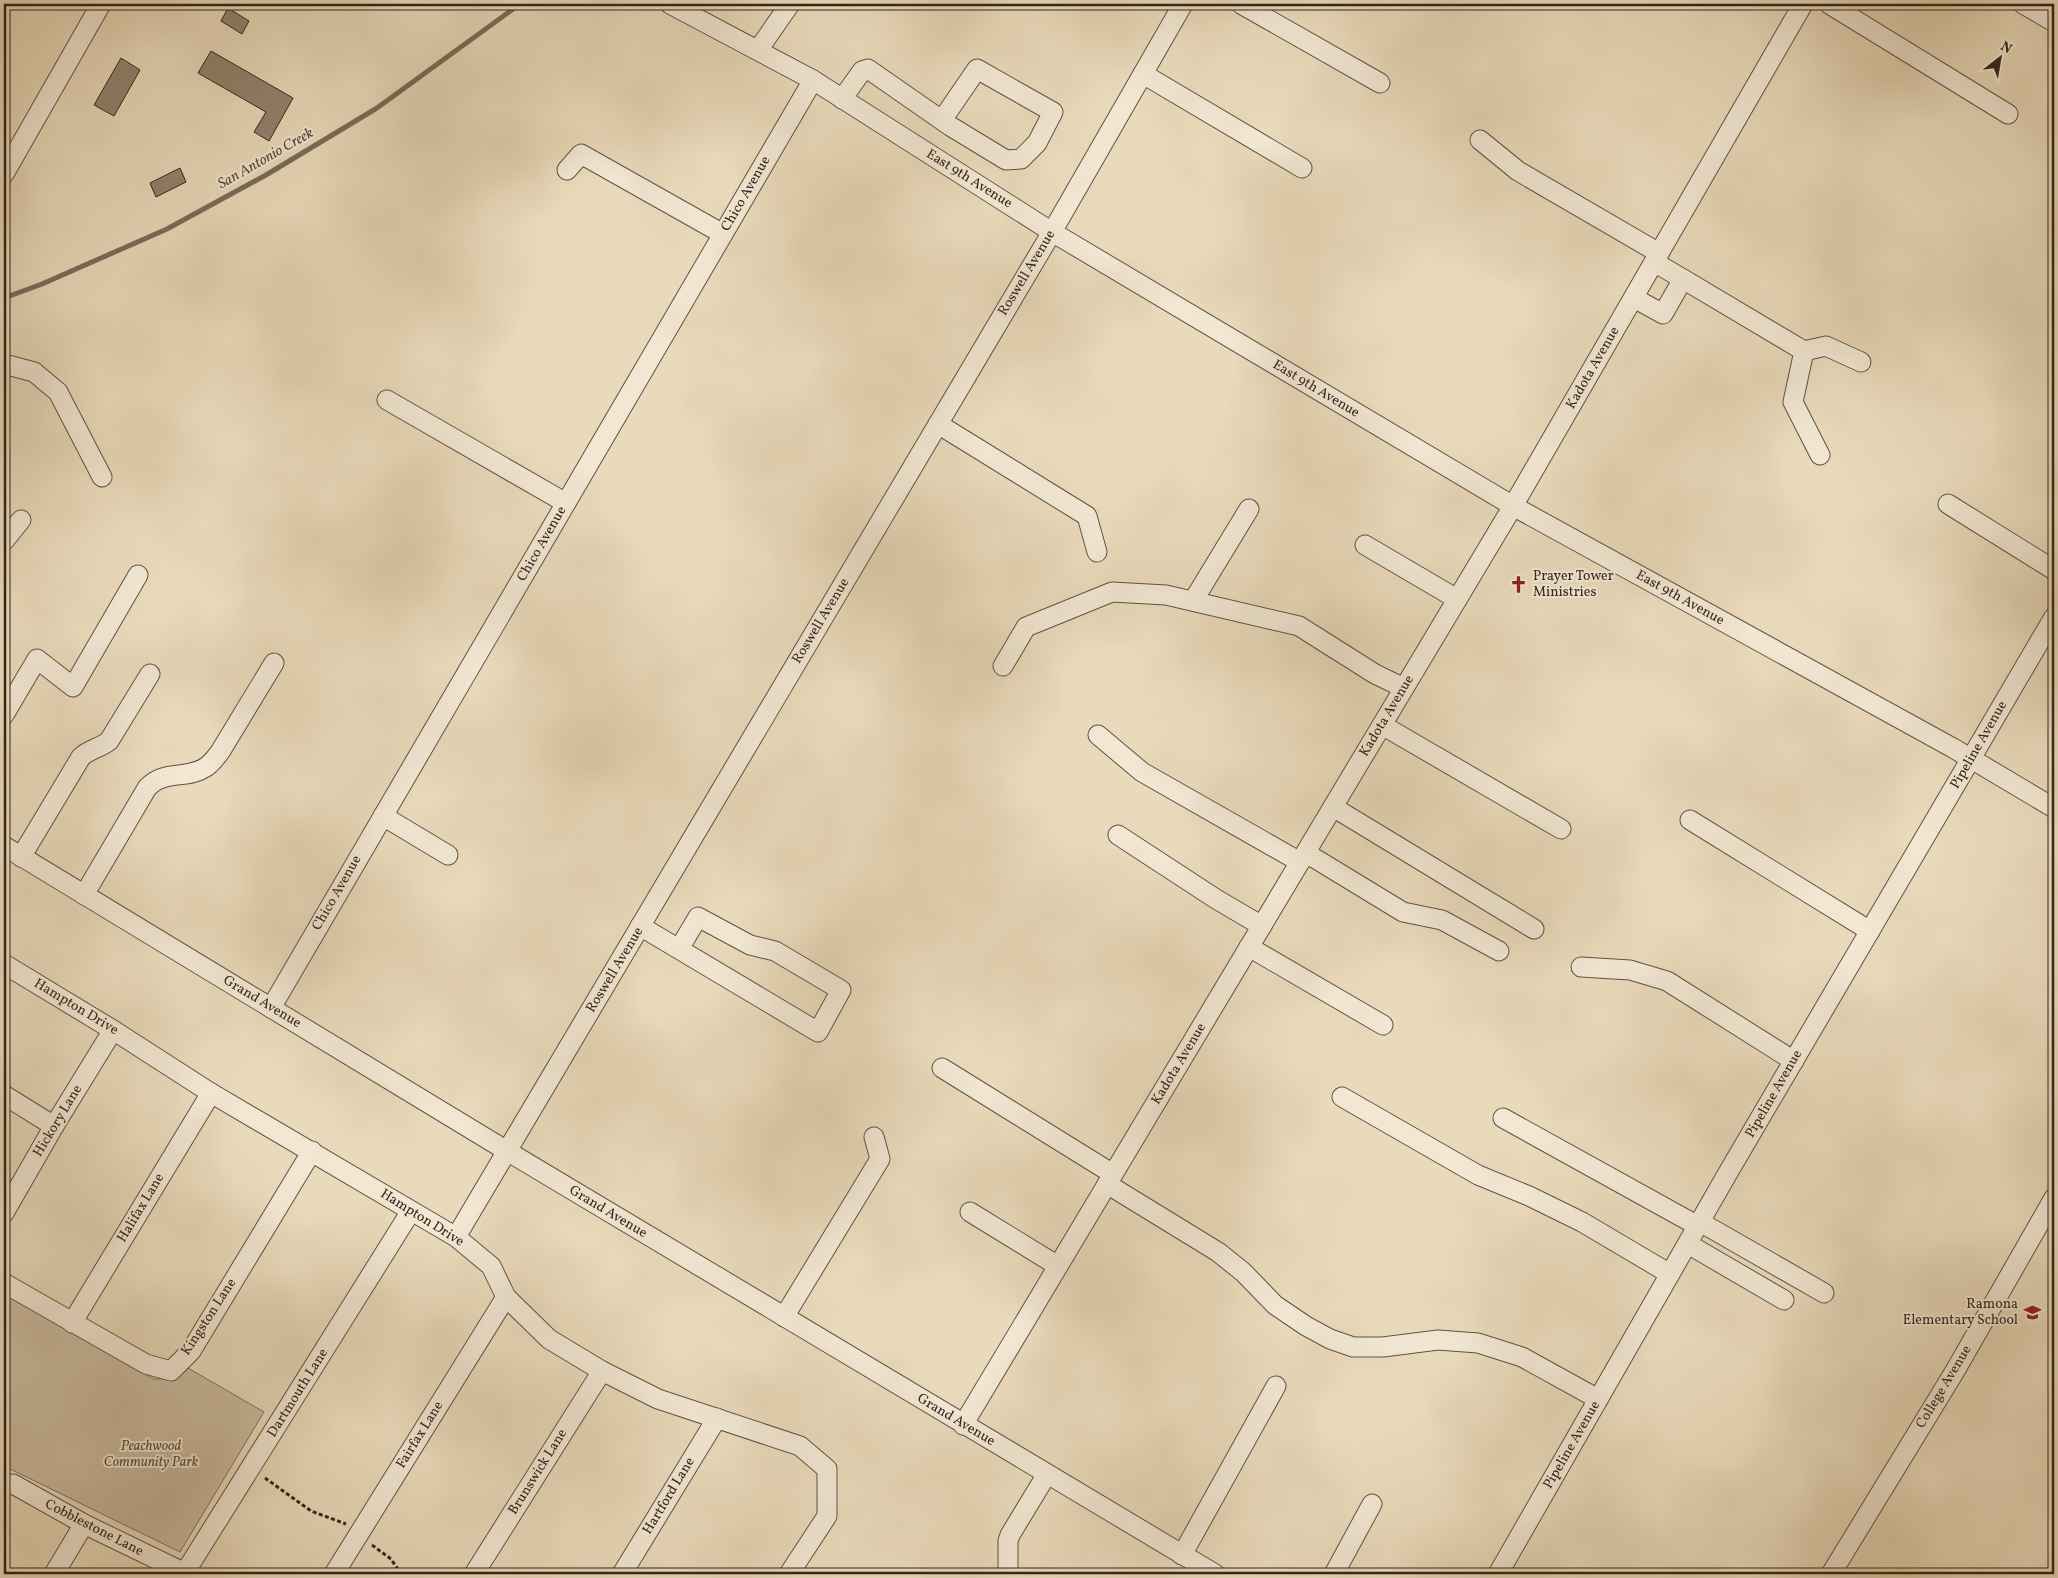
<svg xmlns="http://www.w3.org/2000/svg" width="2058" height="1578" viewBox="0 0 2058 1578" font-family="Vollkorn,serif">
<rect width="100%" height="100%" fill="#e9dabb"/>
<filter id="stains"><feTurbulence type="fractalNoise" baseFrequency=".004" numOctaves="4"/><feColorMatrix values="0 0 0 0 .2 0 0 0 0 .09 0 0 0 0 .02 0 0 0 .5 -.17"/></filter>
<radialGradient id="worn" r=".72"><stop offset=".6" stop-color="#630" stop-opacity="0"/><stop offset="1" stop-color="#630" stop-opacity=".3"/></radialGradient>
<!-- green -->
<polygon fill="#cabba0" stroke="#7e705e" points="4,1294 154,1379 176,1378 188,1368 264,1412 180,1552 4,1466"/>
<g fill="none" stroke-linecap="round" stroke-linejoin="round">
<!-- stream -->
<polyline stroke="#7b6c5b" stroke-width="5" points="4,298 42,284 167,229 266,175 377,108 520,4"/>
</g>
<!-- building -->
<g fill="#92836e" stroke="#33251b">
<polygon points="228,8 249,21 242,34 221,21"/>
<polygon points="211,51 293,98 269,141 254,132 266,112 198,73"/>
<polygon points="121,58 140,70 114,116 94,105"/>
<polygon points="180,168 186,182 156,197 150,183"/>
</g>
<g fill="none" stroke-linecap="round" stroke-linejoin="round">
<defs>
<g id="minor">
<polyline points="670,4 813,80 1052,232 1513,506 1953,748 2054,808"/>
<polyline points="1241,4 1380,83"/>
<polyline points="1829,4 2008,114"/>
<polyline points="2023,4 2054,22"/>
<polyline points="758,50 790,4"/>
<polyline points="1143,74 1302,168"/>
<polyline points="842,99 862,71 868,69 950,126 1006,160 1021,159 1037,143 1053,112 977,69 942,120"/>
<polyline points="1480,140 1518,171 1659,253"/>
<polyline points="567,170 581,154 723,234"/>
<polyline points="4,174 101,4"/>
<polyline points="1683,279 1804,351 1793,402 1820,455"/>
<polyline points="1634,298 1663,314 1683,279 1654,262"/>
<polyline points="1804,351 1826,346 1861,362"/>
<polyline points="4,364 34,372 58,392 102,477"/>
<polyline points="387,400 566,503"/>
<polyline points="938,424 1087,516 1097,552"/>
<polyline points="1948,504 2054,570"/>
<polyline points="4,541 21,520"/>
<polyline points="1365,545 1457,599"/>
<polyline points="1193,601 1249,509"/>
<polyline points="1003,666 1026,627 1112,592 1166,595 1299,626 1375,674 1404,688"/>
<polyline points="4,715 37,659 73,687 138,575"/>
<polyline points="1382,725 1561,829"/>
<polyline points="1098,735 1142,772 1300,862"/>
<polyline points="1333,807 1534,929"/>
<polyline points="383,816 448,855"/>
<polyline points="1690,820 1870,931"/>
<polyline points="1118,835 1216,899 1262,926"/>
<polyline points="4,846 507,1151 1215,1574"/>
<polyline points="1306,853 1403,912 1442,920 1499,951"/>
<path d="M 21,857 L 81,757 C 90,749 100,748 109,741 L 150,674"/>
<path d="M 84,895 L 147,788 C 164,769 187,780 206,767 C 212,763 216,757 220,752 L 274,663"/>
<polyline points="640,926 818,1032 841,990 775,951 750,945 698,917 679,949"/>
<polyline points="1249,947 1383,1025"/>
<polyline points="4,964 113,1030 211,1093 456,1237 491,1266 506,1297 549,1339 602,1371 658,1399 800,1446 827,1469 827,1516 789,1574"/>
<polyline points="1581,967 1630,970 1667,981 1794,1061"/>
<polyline points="271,1008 813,80"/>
<polyline points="942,1068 1113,1174"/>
<polyline points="4,1095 54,1126"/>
<polyline points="1342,1097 1478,1175 1529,1196 1582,1222 1670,1274"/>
<polyline points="1503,1118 1698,1226"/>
<polyline points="1107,1184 1218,1252 1243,1272 1275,1305 1306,1326 1330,1339 1353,1347 1383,1347 1438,1340 1478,1343 1522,1357 1598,1399"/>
<polyline points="970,1212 1058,1266"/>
<polyline points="4,1213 54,1126 113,1030"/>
<polyline points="1700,1222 1824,1293"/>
<polyline points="456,1237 1052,232 1183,4"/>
<polyline points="1688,1244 1784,1300"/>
<polyline points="4,1283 146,1364 171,1371 191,1351 312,1151"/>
<polyline points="784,1317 880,1159 874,1137"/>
<polyline points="72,1323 211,1093"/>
<polyline points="963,1425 1513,506 1803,4"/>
<polyline points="4,1486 13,1484 84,1524 185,1573"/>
<polyline points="1182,1555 1276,1386"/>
<polyline points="54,1574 84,1524"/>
<polyline points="184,1574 411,1211"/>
<polyline points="334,1574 506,1297"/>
<polyline points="474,1574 602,1371"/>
<polyline points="622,1574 717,1418"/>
<polyline points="1008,1574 1008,1541 1010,1535 1047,1474"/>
<polyline points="1334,1574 1372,1504"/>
<polyline points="1498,1574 1729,1171 2054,617"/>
<polyline points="1831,1574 1955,1371 2054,1198"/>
</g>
</defs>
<!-- minor casing -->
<use href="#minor" stroke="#605243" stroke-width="21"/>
<!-- path -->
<g stroke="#33251b" stroke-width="3" stroke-dasharray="4 2.5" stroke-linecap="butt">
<polyline points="265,1478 311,1511 346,1524"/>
<polyline points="372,1545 391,1559 401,1574"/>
</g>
<!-- minor -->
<use href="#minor" stroke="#f1e7d3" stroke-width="19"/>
</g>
<!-- icons -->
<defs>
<symbol id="church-bare" viewBox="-9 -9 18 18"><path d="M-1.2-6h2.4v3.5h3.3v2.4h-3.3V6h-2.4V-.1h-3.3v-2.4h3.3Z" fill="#8f2418" stroke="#f1e7d3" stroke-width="2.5" paint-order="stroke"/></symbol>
<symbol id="school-bare" viewBox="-9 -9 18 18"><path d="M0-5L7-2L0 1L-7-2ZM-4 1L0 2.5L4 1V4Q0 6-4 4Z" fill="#8f2418" stroke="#f1e7d3" stroke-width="2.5" paint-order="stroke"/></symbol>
</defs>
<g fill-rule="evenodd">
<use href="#church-bare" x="1506" y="572" width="25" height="25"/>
<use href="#school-bare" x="2020" y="1300" width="25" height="25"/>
</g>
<g text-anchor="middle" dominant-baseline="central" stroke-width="4" stroke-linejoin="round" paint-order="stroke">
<!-- street labels -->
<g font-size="14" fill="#33251b" stroke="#f1e7d3">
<text transform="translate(969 179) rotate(32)">East 9th Avenue</text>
<text transform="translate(746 194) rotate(-60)">Chico Avenue</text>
<text transform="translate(1027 273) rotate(-59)">Roswell Avenue</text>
<text transform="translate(1593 368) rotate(-60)">Kadota Avenue</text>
<text transform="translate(1316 389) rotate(31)">East 9th Avenue</text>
<text transform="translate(542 544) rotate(-60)">Chico Avenue</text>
<text transform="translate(1680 598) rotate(29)">East 9th Avenue</text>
<text transform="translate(821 621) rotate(-59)">Roswell Avenue</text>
<text transform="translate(1387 716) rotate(-59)">Kadota Avenue</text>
<text transform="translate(1979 745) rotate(-60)">Pipeline Avenue</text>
<text transform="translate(337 893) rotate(-60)">Chico Avenue</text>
<text transform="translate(615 970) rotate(-59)">Roswell Avenue</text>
<text transform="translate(262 1002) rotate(31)">Grand Avenue</text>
<text transform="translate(76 1007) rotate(31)">Hampton Drive</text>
<text transform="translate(1179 1064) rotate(-59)">Kadota Avenue</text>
<text transform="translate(1774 1094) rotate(-60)">Pipeline Avenue</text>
<text transform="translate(58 1121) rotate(-59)">Hickory Lane</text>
<text transform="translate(141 1208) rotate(-59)">Halifax Lane</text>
<text transform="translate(608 1212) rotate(31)">Grand Avenue</text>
<text transform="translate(422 1218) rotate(32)">Hampton Drive</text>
<text transform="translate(209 1317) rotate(-57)">Kingston Lane</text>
<text transform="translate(1944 1387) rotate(-59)">College Avenue</text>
<text transform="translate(298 1393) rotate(-58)">Dartmouth Lane</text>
<text transform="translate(956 1420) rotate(31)">Grand Avenue</text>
<text transform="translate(420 1435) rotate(-58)">Fairfax Lane</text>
<text transform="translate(1572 1445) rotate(-60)">Pipeline Avenue</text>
<text transform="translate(538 1472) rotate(-58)">Brunswick Lane</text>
<text transform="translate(669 1496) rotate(-59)">Hartford Lane</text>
<text transform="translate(94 1528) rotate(27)">Cobblestone Lane</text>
</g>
<!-- poi labels -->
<g font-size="14" fill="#33251b" stroke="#f1e7d3" text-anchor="start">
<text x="1533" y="576">Prayer Tower<tspan x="1533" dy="16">Ministries</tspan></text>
<text x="2018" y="1304" text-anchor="end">Ramona<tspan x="2018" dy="16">Elementary School</tspan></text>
</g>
<!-- park labels -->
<g font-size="14" font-style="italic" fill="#594a3c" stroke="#f1e7d3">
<text x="151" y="1446">Peachwood<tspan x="151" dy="16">Community Park</tspan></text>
</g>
<!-- water labels -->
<g font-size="15" font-style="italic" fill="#57493b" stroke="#f1e7d3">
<text transform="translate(266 159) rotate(-30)">San Antonio Creek</text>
</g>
</g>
<!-- margin -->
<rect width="2058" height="1578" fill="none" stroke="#e9dabb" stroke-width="20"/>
<rect x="5" y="5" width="2048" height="1568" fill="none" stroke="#33251b" stroke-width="2.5"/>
<rect x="10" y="10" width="2038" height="1558" fill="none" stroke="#33251b"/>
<!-- north arrow -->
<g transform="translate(2000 58) rotate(31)" stroke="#f1e7d3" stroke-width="4" paint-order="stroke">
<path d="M0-4L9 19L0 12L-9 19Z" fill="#33251b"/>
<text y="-8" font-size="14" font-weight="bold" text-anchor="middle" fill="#33251b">N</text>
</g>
<rect width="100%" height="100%" filter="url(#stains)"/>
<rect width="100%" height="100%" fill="url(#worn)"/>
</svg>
